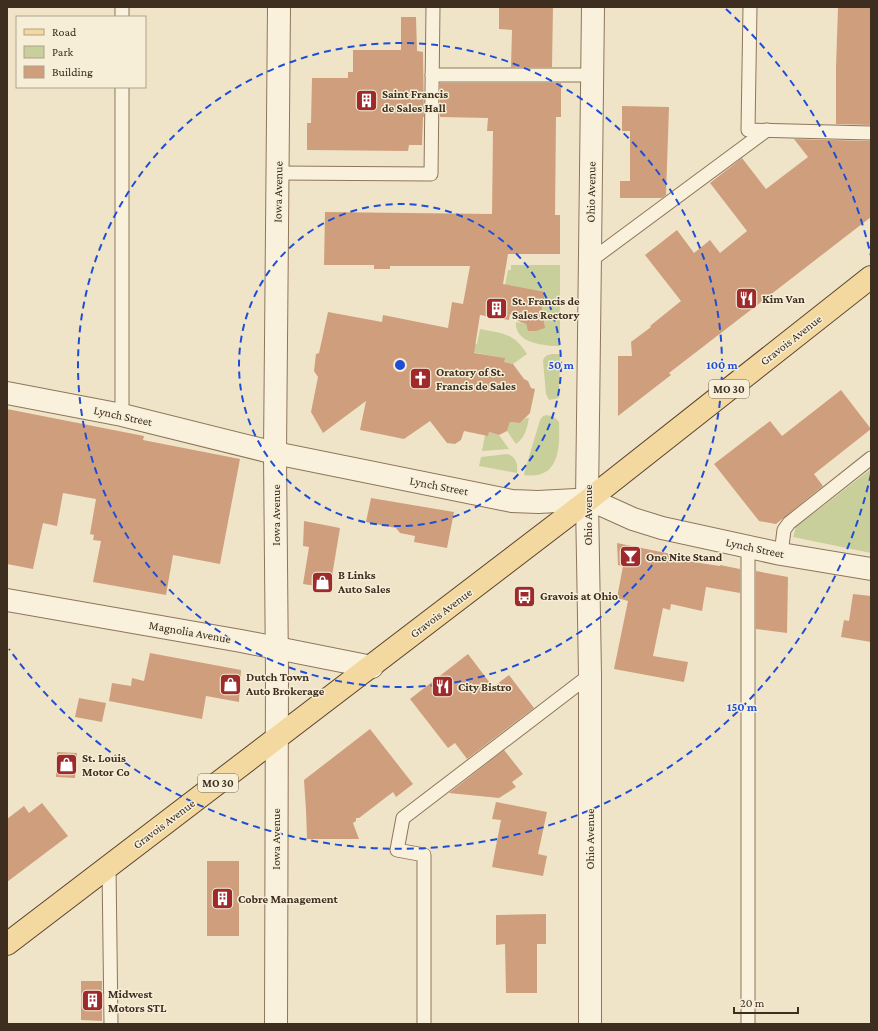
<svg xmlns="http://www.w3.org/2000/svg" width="878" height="1031" viewBox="0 0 878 1031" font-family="'Crimson Pro',serif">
<rect width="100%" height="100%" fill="#f0e4c8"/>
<!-- green -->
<g fill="#c9cf9b">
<path d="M 511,265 L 560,265 L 560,346 C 544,346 514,343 516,322 L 526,324 L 527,328 L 541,329 L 545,324 L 544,318 L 505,285 L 508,270 L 511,270 Z"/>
<path d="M 480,329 C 503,334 513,332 527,354 L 513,364 L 504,362 L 504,358 L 438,346 L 443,338 L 477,344 Z"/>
<path d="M 552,354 L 560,354 L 559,398 L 549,400 L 546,394 L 543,361 C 544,356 547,355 552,354 Z"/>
<path d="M 547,415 L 554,417 L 559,422 C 560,447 560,480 524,475 L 525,470 L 540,420 L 543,416 Z"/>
<path d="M 526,418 L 529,418 C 527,428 525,438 516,444 L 507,431 L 510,422 L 520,423 Z"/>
<polygon points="489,432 499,435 509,449 482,451 485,435"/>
<path d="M 507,454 C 516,456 518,464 517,473 L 479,466 L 481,457 Z"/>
<polygon points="871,469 871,553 793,537 796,527"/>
</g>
<!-- building -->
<g fill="#cf9f7d">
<polygon points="499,7 553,7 552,67 511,67 512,30 499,29"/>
<polygon points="838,7 871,7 871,125 836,124 836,67"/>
<polygon points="401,17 416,17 417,51 423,52 424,117 423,117 422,145 409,145 408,151 307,150 307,123 311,123 312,78 348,78 348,72 353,72 353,50 401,50"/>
<polygon points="440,83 561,83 561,117 556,117 555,215 560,215 560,254 508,254 503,284 545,292 541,313 544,318 545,328 536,331 528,331 526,324 520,322 510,314 509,320 480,315 474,353 505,358 504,362 513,364 524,379 528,381 531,388 535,389 530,413 520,423 510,422 507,431 499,435 489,432 488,436 464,431 461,440 455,444 447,443 430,421 404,439 360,430 366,401 323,433 311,412 318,377 314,371 316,354 319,353 328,312 382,322 383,315 448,328 452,302 463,304 470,266 390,266 390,269 374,269 374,265 324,265 325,212 492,214 493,131 487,131 488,118 440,117"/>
<polygon points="622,106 669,107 666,195 662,198 620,198 620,181 630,181 630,131 622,131"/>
<polygon points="794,139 871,141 871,217 669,373 671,375 618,416 618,356 632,356 631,342 651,327 650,326 681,301 645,255 677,230 694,253 710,240 720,253 747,231 710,183 742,158 766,189 808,157"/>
<polygon points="841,390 871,429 814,474 823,486 776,524 759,521 714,464 770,421 782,436"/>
<polygon points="7,409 144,436 143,440 240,459 220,564 173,555 166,595 93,582 101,541 93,540 94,535 90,534 96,499 63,493 57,526 43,523 33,569 7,564"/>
<polygon points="371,498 454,512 447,548 414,542 415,536 400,533 396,528 366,522"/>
<polygon points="304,521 340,528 330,588 303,584 309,547 303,546"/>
<polygon points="617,543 681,556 680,560 720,566 720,565 740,569 740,593 706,587 702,611 671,604 670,610 663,608 653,656 688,662 684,682 614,669 628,601 617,598 623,566 618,565"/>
<polygon points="756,571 788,577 787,633 756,629"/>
<polygon points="853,594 871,596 871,642 841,637 844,620 849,621"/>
<polygon points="150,653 241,670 239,702 206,696 202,719 109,701 112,683 131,686 132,678 144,681"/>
<polygon points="468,654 493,687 509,675 534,708 467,759 455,743 448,748 410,699"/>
<polygon points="79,698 106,703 102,722 75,717"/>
<polygon points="370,729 413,784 396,797 393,792 359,818 356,818 356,821 353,823 359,839 307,839 306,810 304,780"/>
<polygon points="504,750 523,774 512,782 516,787 499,798 449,793"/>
<polygon points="57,752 77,753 75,778 56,777"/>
<polygon points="496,802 547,812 538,854 547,856 543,876 492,867 501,820 492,819"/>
<polygon points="42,803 68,836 7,882 7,819 24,806 29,813"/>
<rect x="207" y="861" width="32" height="75"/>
<polygon points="546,914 546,944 537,944 537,993 506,993 505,944 496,945 496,915"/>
<polygon points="81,981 102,981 102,1021 81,1020"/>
</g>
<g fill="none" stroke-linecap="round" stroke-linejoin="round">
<defs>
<g id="lane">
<polyline points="750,7 748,130 871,133"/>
<polyline points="122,17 122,7"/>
<polyline points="432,75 593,75"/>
<polyline points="279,173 431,174 433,7"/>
<polyline points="590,261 767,130"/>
<polyline points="122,415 122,87"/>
<polyline points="748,546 748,1024"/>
<polyline points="781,554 784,530 789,523 871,458"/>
<polyline points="109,866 111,1024"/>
<polyline points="424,1024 424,855 397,850 403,818 590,675"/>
</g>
<g id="street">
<polyline points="7,393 122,415 275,453 512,501 538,502 576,500 587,501 602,505 633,519 662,528 781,554 871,569"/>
<polyline points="7,600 241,641 372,667"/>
<polyline points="276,1024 277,674 275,453 279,7"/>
<polyline points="590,1024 590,675 587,501 593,7"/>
</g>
<polyline id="primary" points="7,944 587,501 871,277"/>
</defs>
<!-- lane casing -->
<use href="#lane" stroke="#8d765c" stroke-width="15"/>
<!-- street casing -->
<use href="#street" stroke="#8d765c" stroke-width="24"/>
<!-- primary casing -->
<use href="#primary" stroke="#5b4430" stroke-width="24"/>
<!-- lane -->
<use href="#lane" stroke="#faf1dc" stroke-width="13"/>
<!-- street -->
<use href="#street" stroke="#faf1dc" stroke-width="22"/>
<!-- primary -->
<use href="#primary" stroke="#f3d9a0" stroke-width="22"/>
</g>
<!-- distance rings -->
<g fill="none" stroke="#1d4ed8" stroke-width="2" stroke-dasharray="7 5">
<circle cx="400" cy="365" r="161"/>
<circle cx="400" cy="365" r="322"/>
<path d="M871 474A483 483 0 0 1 9 649M726 9A483 483 0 0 1 871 256"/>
</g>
<!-- icons -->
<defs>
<symbol id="building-square" viewBox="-11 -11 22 22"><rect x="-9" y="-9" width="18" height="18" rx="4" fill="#9e2a2b" stroke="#f7eed8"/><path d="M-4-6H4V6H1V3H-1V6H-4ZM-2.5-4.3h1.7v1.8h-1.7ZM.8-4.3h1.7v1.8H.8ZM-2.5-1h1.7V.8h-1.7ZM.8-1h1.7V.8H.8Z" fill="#fff"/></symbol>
<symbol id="restaurant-square" viewBox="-11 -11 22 22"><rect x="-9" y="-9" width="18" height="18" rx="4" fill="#9e2a2b" stroke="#f7eed8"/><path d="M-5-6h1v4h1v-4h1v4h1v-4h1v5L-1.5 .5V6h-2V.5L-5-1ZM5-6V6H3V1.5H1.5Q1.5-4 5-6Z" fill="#fff"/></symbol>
<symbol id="church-square" viewBox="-11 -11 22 22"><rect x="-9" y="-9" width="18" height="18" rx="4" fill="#9e2a2b" stroke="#f7eed8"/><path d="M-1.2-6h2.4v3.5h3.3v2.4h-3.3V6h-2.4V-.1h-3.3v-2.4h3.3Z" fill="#fff"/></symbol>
<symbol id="bar-square" viewBox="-11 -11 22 22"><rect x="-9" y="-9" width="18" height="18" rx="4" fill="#9e2a2b" stroke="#f7eed8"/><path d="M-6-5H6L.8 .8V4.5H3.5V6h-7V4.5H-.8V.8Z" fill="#fff"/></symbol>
<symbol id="shop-square" viewBox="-11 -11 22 22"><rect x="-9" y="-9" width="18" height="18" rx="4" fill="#9e2a2b" stroke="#f7eed8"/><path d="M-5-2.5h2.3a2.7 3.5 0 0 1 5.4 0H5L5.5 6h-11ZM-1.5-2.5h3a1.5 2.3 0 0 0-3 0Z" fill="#fff"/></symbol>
<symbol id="bus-square" viewBox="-11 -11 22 22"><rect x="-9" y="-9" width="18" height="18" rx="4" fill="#9e2a2b" stroke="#f7eed8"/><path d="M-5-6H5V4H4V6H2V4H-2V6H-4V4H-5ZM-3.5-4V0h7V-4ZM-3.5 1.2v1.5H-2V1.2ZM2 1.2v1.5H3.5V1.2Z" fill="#fff"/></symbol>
</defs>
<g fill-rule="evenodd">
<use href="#building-square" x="354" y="88" width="25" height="25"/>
<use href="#restaurant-square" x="734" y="286" width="25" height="25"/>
<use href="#building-square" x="484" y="296" width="25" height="25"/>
<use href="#church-square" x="408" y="366" width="25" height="25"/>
<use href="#bar-square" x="618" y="544" width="25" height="25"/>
<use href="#shop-square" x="310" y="570" width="25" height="25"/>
<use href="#bus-square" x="512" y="584" width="25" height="25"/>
<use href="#shop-square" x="218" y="672" width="25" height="25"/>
<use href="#restaurant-square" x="430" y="674" width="25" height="25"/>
<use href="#shop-square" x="54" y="752" width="25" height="25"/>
<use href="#building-square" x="210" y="886" width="25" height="25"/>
<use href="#building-square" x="80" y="988" width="25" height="25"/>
</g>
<g text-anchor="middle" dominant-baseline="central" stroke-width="3" stroke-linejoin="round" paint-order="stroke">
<!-- shield labels -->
<g fill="#f7eed8" stroke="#756857" stroke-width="1">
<rect x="709" y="380" width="40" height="18" rx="3"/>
<rect x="198" y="774" width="40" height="18" rx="3"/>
</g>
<g font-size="11" font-weight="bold" fill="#3d2e20">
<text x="729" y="389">MO 30</text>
<text x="218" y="783">MO 30</text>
</g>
<!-- poi labels -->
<g font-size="12" font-weight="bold" fill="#3d2e20" stroke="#f7eed8" text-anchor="start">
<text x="382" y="94">Saint Francis<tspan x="382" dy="14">de Sales Hall</tspan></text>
<text x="762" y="299">Kim Van</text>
<text x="512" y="301">St. Francis de<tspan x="512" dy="14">Sales Rectory</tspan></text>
<text x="436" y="372">Oratory of St.<tspan x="436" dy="14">Francis de Sales</tspan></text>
<text x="646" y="557">One Nite Stand</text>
<text x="338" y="575">B Links<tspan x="338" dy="14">Auto Sales</tspan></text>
<text x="540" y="596">Gravois at Ohio</text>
<text x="246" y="677">Dutch Town<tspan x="246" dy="14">Auto Brokerage</tspan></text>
<text x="458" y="687">City Bistro</text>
<text x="82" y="758">St. Louis<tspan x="82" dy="14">Motor Co</tspan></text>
<text x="238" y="899">Cobre Management</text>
<text x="108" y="994">Midwest<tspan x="108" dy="14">Motors STL</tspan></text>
</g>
<!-- street labels -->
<g font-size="12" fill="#3d2e20" stroke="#f7eed8">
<text transform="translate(278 192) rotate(-89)">Iowa Avenue</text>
<text transform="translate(591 192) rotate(-89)">Ohio Avenue</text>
<text transform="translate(791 340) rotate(-38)">Gravois Avenue</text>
<text transform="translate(123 416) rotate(12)">Lynch Street</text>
<text transform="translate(439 486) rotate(11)">Lynch Street</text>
<text transform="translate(276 515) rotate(-90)">Iowa Avenue</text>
<text transform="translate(588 515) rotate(-90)">Ohio Avenue</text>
<text transform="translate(755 548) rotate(12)">Lynch Street</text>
<text transform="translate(441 613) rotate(-37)">Gravois Avenue</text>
<text transform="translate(190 632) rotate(10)">Magnolia Avenue</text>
<text transform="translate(164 824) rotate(-37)">Gravois Avenue</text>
<text transform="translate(276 839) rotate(-90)">Iowa Avenue</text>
<text transform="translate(590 839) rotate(-90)">Ohio Avenue</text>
</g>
</g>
<circle cx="400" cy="365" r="6" fill="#1d4ed8" stroke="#f7eed8" stroke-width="2"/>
<g font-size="12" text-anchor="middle" font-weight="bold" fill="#1d4ed8" stroke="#f7eed8" stroke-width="3" stroke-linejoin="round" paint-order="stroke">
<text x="561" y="369">50 m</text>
<text x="722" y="369">100 m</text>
<text x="742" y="711">150 m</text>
</g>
<!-- border -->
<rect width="878" height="1031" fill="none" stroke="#3d2e20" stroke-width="16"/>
<!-- legend -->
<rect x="16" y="16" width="130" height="72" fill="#f7eed8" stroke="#ada18e"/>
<rect x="24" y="29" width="20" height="6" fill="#f3d9a0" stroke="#ada18e"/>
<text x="52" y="36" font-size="12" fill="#3d2e20">Road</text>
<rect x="24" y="46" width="20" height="12" fill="#c9cf9b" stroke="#ada18e"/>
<text x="52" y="56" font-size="12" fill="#3d2e20">Park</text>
<rect x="24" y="66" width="20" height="12" fill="#cf9f7d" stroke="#ada18e"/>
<text x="52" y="76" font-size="12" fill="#3d2e20">Building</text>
<!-- scale -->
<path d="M734 1007v6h64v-6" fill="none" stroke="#3d2e20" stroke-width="2"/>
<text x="740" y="1007" font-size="12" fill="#3d2e20" stroke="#f7eed8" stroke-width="3" paint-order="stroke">20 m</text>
</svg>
